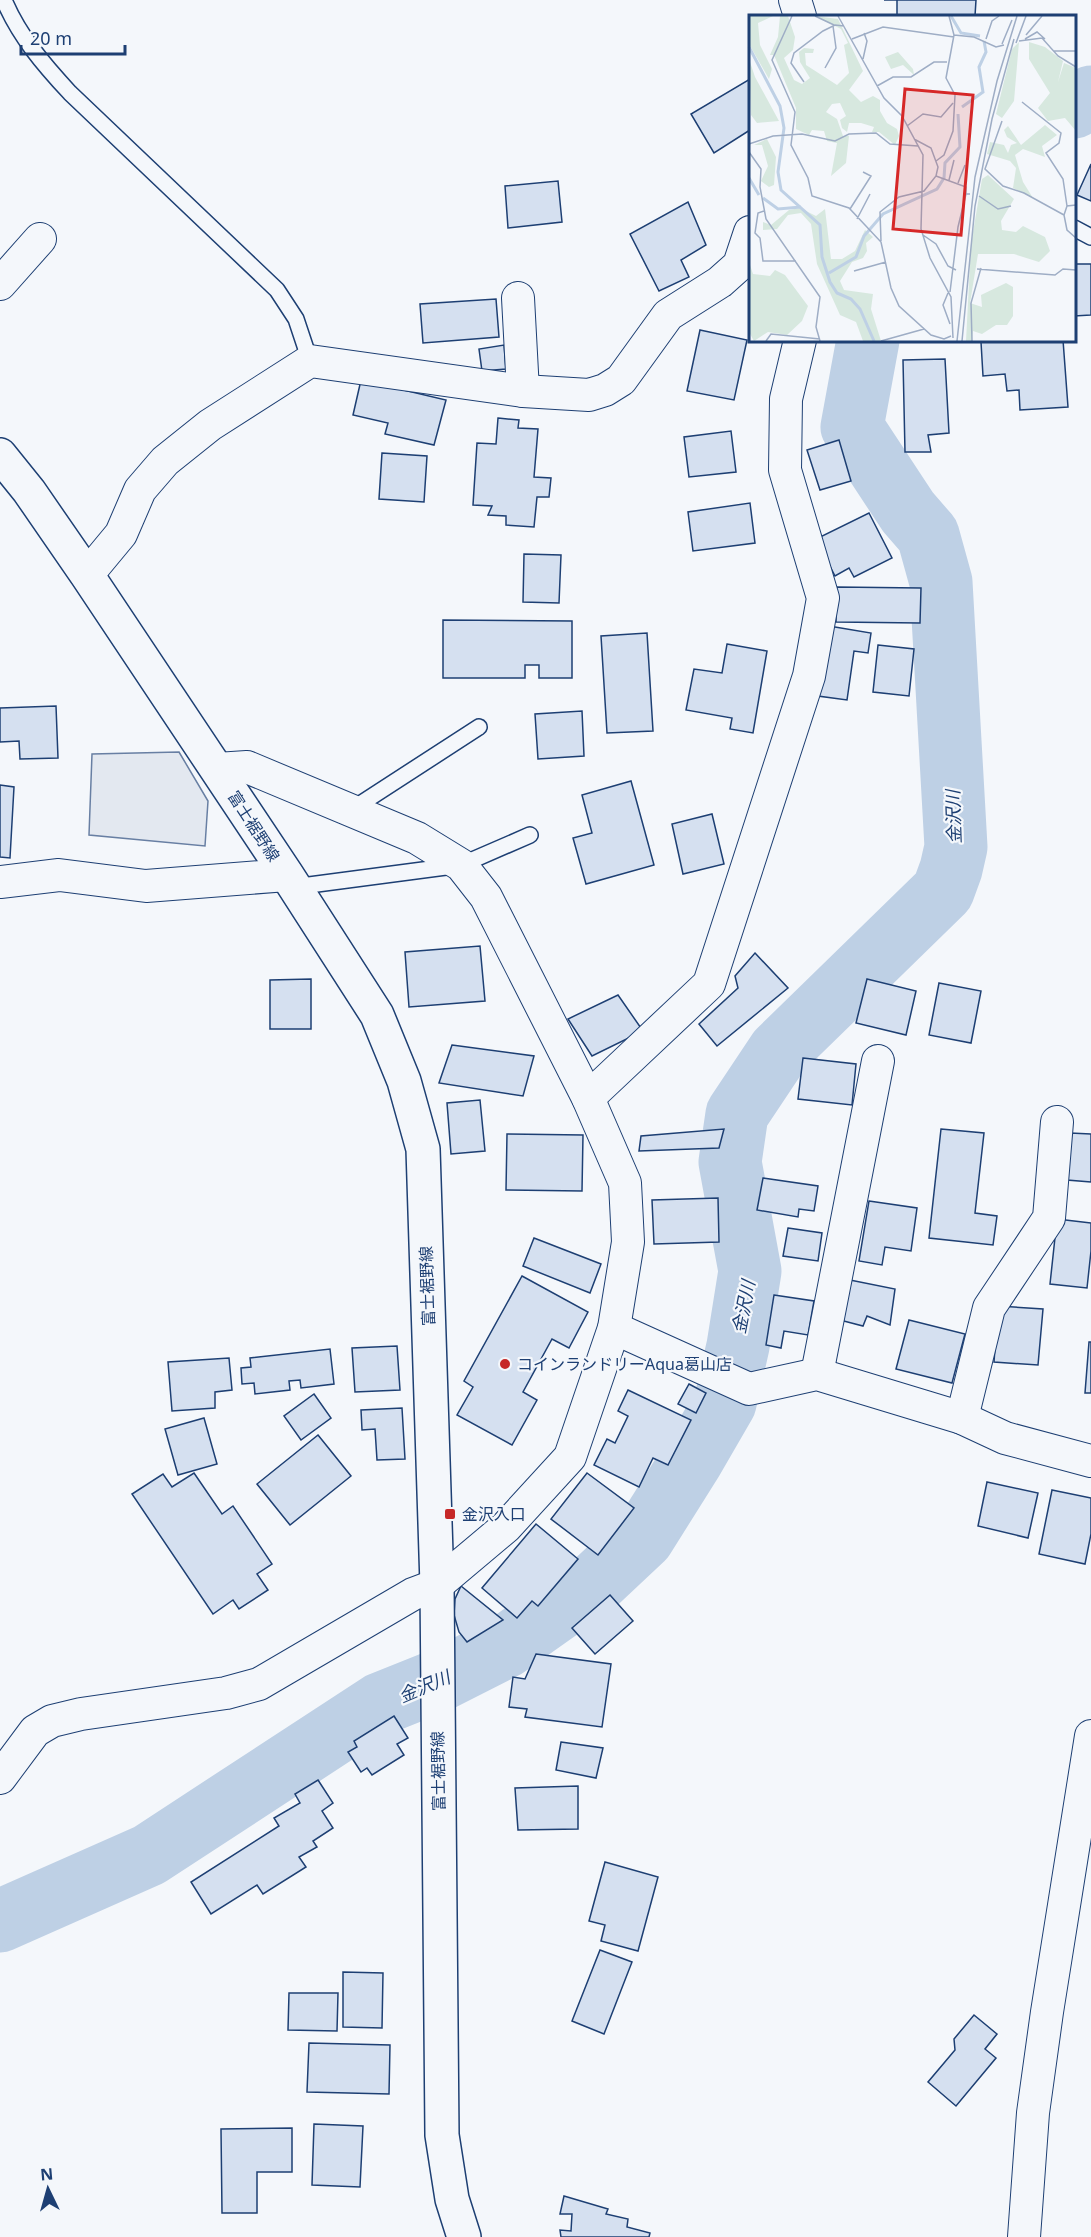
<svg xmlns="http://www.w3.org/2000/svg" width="1091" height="2237" viewBox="0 0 1091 2237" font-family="'Noto Sans','Noto Sans JP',sans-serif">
<rect width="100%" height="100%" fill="#f4f7fb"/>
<!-- parking -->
<polygon fill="#e3e8f0" stroke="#687fa3" stroke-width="1.5" points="179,752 208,801 205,846 89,835 92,754"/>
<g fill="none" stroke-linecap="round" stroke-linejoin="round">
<!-- river -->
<g stroke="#bed0e5" stroke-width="63">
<polyline points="1074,107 1091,97"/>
<polyline points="0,1921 149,1855 380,1704 440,1680 505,1647 594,1584 643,1538 692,1460 725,1403 738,1346 750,1271 730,1162 737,1114 779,1051 943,891 951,869 956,847 941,582 928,535 908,512 852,427 868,340"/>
</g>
</g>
<!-- building -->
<g fill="#d5e0f0" stroke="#1d3f73" stroke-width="1.5">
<polygon points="884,0 976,0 975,16 897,16 897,0"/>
<polygon points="750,79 750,130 714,153 691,114"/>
<polygon points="1091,164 1091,201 1077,195"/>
<polygon points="558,181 562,222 508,228 505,186"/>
<polygon points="688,202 706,245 681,260 689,277 659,291 630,234"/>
<polygon points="1074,264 1091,264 1091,315 1074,316"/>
<polygon points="496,299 499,337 423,343 420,304"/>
<polygon points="700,330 747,340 734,400 687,391"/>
<polygon points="998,340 1063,340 1068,407 1020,410 1019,390 1007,391 1005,374 983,376 981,342"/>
<polygon points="504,345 506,369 482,371 479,349"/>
<polygon points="945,359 949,433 928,435 931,452 905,452 903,360"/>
<polygon points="361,380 446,400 434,445 385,434 388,423 353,415"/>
<polygon points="498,418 519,420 518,428 538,429 534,477 551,478 549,497 537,497 534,527 506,525 506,516 488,515 492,506 473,505 477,443 496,444"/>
<polygon points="731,431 736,472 689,477 684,437"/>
<polygon points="839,440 851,481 820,490 807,450"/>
<polygon points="382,453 427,456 424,502 379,499"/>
<polygon points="750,503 755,543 693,551 688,512"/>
<polygon points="869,513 892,558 854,577 849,568 835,576 816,539"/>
<polygon points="524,554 561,555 559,603 523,602"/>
<polygon points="836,587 921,588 920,623 836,622"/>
<polygon points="443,620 572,621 572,678 539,678 539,665 525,665 525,678 443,678"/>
<polygon points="829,626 871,633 868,653 854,651 847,700 818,696"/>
<polygon points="647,633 653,731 607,733 601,636"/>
<polygon points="727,644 767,651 753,733 730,729 732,718 686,710 694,669 722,673"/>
<polygon points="878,645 914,649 909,696 873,692"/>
<polygon points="56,706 58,758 20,759 19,741 0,742 0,708"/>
<polygon points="582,711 584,756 538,759 535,714"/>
<polygon points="631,781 654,865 586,884 573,838 592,833 582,795"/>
<polygon points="0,785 14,787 10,858 0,857"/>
<polygon points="712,814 724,864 683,874 672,824"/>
<polygon points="480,946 485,1001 409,1007 405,952"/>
<polygon points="755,953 788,988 717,1046 699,1024 738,988 735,976"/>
<polygon points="311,979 311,1029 270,1029 270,980"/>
<polygon points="867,979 916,991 906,1035 856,1023"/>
<polygon points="939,983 981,991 971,1043 929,1035"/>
<polygon points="618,995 643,1031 592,1056 568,1019"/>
<polygon points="452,1045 534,1056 523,1096 439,1083"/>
<polygon points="803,1058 856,1064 852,1105 798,1099"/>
<polygon points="480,1100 485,1151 451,1154 447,1103"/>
<polygon points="724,1129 719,1148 639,1151 641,1136"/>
<polygon points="941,1129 984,1133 975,1213 997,1216 993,1245 929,1238"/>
<polygon points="1070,1133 1091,1134 1091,1182 1067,1180"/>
<polygon points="507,1134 583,1135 582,1191 506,1190"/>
<polygon points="763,1178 818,1186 814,1211 799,1209 798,1217 757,1210"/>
<polygon points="718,1198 719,1242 654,1244 652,1200"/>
<polygon points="869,1201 917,1208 911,1251 885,1247 882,1265 859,1261"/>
<polygon points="1057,1219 1091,1223 1091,1251 1087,1288 1050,1284"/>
<polygon points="788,1228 822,1233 818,1261 783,1256"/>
<polygon points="534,1238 601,1264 590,1293 523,1266"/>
<polygon points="522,1276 588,1312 569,1348 552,1339 523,1392 537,1400 512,1445 457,1415 473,1387 464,1381"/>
<polygon points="845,1279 895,1289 890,1325 867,1316 863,1326 836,1319"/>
<polygon points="774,1295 814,1301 808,1335 784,1331 781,1348 766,1345"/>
<polygon points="998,1306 1043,1309 1038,1365 994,1362"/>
<polygon points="909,1320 965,1334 952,1383 896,1369"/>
<polygon points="1089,1342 1091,1342 1091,1393 1085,1393"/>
<polygon points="397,1346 400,1390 355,1392 352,1348"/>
<polygon points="330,1349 334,1384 301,1388 300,1380 289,1381 290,1390 255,1394 254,1383 242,1384 241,1368 251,1367 250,1358"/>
<polygon points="229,1358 232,1390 215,1392 215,1408 172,1411 168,1362"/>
<polygon points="689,1384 706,1393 696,1413 678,1404"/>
<polygon points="628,1390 691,1420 668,1465 653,1458 639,1487 594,1465 607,1439 615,1443 628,1416 618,1411"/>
<polygon points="314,1394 331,1418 301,1440 284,1416"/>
<polygon points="402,1408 405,1459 377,1460 375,1429 362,1430 361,1410"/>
<polygon points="204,1418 217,1464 178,1475 165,1429"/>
<polygon points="318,1435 351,1476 290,1525 257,1484"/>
<polygon points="194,1473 222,1514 233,1506 272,1564 257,1574 268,1590 239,1609 233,1600 213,1614 132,1494 163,1474 172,1487"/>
<polygon points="587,1473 634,1508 598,1555 551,1519"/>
<polygon points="987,1482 1038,1493 1028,1538 978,1526"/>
<polygon points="1052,1490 1091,1498 1091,1534 1085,1564 1039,1554"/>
<polygon points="536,1524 578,1559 538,1606 532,1601 517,1618 482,1588"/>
<polygon points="461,1586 503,1620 467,1642 459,1632 454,1615 455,1599"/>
<polygon points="610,1595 633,1621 595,1654 572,1628"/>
<polygon points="536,1654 611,1664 602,1727 525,1717 527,1709 509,1707 513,1677 525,1679"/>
<polygon points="394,1716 408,1738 397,1744 404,1755 372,1775 367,1768 361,1772 348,1752 357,1747 354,1741"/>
<polygon points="561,1742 603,1748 596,1778 556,1770"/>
<polygon points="318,1780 333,1803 322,1811 333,1828 313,1841 317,1847 299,1857 306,1867 263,1894 257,1885 211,1914 191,1882 279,1826 274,1818 300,1803 295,1794"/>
<polygon points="578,1786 578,1829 518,1830 515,1788"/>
<polygon points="605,1862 658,1877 638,1951 601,1941 605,1925 589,1921"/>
<polygon points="600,1950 632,1962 604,2034 572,2021"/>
<polygon points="343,1972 383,1973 382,2028 343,2027"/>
<polygon points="289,1993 338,1993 337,2031 288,2030"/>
<polygon points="974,2015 997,2034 985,2049 996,2058 956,2106 928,2082 955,2050 954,2039"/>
<polygon points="309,2043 390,2045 389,2094 307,2092"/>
<polygon points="314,2124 363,2126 360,2187 312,2185"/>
<polygon points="292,2128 292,2172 257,2172 257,2213 222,2213 221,2129"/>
<polygon points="564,2196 608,2209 606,2214 628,2219 627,2227 650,2233 649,2237 561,2237 560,2230 571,2231 572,2214 560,2214"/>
</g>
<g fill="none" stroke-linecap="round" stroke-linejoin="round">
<defs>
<g id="service">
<path d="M 4,0 C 19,36 44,65 70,93 L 277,290 L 296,319 L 310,361"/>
<polyline points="1074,228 1091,237"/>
<polyline points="351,810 479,727"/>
<polyline points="294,887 461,865 530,835"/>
</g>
<g id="minor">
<polyline points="795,0 800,16"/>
<polyline points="0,284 40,239"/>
<polyline points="518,298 523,391"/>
<polyline points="87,575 121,534 140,490 165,461 210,425 310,361 523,391 589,395 605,390 621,380 668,315 720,282 739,265 750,232"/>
<polyline points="0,882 59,875 146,886 287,875"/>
<polyline points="588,1098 709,984 809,676 823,598 785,470 786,399 800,340"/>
<polyline points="614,1328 749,1389 817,1374 962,1418 1005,1438 1091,1461"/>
<polyline points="817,1374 878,1061"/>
<polyline points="962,1418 989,1308 1049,1218 1057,1122"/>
<polyline points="0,1778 35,1731 52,1721 81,1714 226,1693 259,1684 413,1594 437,1585 506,1527 570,1457 614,1328 628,1242 625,1183 588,1098 486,897 461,865 417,838 247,767 217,769"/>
<polyline points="1024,2237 1033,2113 1047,2012 1091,1736"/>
</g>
<polyline id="primary" points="0,455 29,491 87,575 287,875 377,1015 404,1081 423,1149 437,1585 442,2135 452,2199 464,2237"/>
</defs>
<!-- service casing -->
<use href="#service" stroke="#1d3f73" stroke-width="18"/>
<!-- minor casing -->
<use href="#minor" stroke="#1d3f73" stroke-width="34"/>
<!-- primary casing -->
<use href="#primary" stroke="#1d3f73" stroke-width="36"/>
<!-- service -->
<use href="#service" stroke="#f4f7fb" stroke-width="15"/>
<!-- minor -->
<use href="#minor" stroke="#f4f7fb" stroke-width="32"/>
<!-- primary -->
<use href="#primary" stroke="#f4f7fb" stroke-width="33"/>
</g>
<!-- markers -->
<g fill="#c62828" stroke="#f4f7fb" stroke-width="2">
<circle cx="505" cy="1364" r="6"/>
<rect x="444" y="1508" width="12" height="12" rx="3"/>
</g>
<g text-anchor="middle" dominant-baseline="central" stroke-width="4.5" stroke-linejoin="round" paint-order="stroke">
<!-- street labels -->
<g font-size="16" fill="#1d3f73" stroke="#f4f7fb">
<text transform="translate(254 826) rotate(57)">富士裾野線</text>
<text transform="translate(427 1286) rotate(-92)">富士裾野線</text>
<text transform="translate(438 1771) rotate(-91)">富士裾野線</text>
</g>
<!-- poi labels -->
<g font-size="16" fill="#1d3f73" stroke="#f4f7fb" text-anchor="start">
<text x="517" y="1364">コインランドリーAqua葛山店</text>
<text x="462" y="1514">金沢入口</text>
</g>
<!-- water labels -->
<g font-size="18" font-style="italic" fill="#1d3f73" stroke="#f4f7fb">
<text transform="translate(953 817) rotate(-92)">金沢川</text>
<text transform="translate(743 1307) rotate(-79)">金沢川</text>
<text transform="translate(424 1686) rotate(-23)">金沢川</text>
</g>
</g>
<!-- overview -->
<g transform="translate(749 15)">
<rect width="327" height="327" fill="#f4f7fb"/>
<path d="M 0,1 L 24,1 L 9,8 L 11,30 L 23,54 L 20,64 L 0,29 ZM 31,1 L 39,1 L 46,22 L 44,35 L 35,43 L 45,65 L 53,69 L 61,63 L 51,47 L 50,37 L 55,33 L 65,34 L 64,38 L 56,38 L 57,50 L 88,70 L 100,58 L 95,30 L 99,28 L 92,14 L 66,1 L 89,4 L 114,56 L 100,75 L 112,87 L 124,81 L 131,85 L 131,96 L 138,108 L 148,114 L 150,121 L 146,130 L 130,117 L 123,117 L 125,112 L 112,108 L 100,108 L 98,117 L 93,113 L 91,105 L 97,101 L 91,88 L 83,89 L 77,97 L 88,104 L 94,121 L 100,121 L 97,148 L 82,161 L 88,128 L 78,126 L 75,116 L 63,115 L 60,120 L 47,114 L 47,93 L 25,40 L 21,40 L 29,22 ZM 270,27 L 265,86 L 253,103 L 247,99 L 263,34 ZM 280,27 L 296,32 L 314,46 L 309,67 L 315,48 L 327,53 L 327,116 L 316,103 L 299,106 L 289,93 L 301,78 L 280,44 ZM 149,37 L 164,54 L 165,60 L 154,50 L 142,54 L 136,42 ZM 0,44 L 6,62 L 30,106 L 8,108 L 2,100 ZM 296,110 L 308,120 L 293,131 L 296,142 L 274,134 L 266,140 L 274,167 L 284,183 L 264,173 L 267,153 L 261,146 L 238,139 L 241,127 L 255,130 L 259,138 L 262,130 L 268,128 L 258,122 L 255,115 L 259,111 L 272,130 ZM 18,124 L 27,142 L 25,170 L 20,172 L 12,166 L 19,151 L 13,130 L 5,130 ZM 239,160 L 265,184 L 252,206 L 253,215 L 267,217 L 274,211 L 296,222 L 301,236 L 290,247 L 265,239 L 229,239 L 221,288 L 233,292 L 232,280 L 257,268 L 264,272 L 264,301 L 258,310 L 247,310 L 233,319 L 224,316 L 223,326 L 217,326 L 222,229 L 233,164 ZM 51,193 L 67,201 L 76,194 L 82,244 L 93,244 L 106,236 L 116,215 L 124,222 L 117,228 L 118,236 L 114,243 L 103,247 L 91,266 L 95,275 L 124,279 L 122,294 L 132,326 L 114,326 L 107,307 L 91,300 L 68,249 L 62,209 L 52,198 L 39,200 L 28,214 L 14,215 L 14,207 L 22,210 L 40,195 ZM 0,247 L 4,259 L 21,261 L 26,255 L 36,260 L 59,291 L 53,306 L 38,320 L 19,317 L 5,326 L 0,317 Z" fill="#d7e8df"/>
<path fill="none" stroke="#bed0e5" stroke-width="3" d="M 202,1 L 212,18 L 231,21M 0,32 L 31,91 L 35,113 L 29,157 L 32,175 L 71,210 L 73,242 L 81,267 L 88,278 L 102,284 L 111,294 L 125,326M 213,92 L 234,77 L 230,52 L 237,37 L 235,26M 0,163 L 10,180M 14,183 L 29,194 L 52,192M 80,258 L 107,242 L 115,221 L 134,199 L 188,174 L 195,163 L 196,148 L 211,132 L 209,99"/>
<path fill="none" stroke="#9eadc5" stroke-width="1.5" d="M 43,1 L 23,45 L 46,97 L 42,130 L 59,163 L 63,181 L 100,193 L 132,227 L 142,273 L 150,291 L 182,320 L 195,324 L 202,321M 66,1 L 85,10M 89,1 L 135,83 L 153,101 L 174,140 L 172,214 L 181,243 L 202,282 L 204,323M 205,20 L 225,22 L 247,32 L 255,30M 277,20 L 293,1M 103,24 L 134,12 L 205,22M 237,24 L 243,6 L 250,1M 276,24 L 288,17 L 296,24M 270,26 L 293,23 L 309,41 L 327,52M 267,28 L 277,1M 253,29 L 263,5M 304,36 L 327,36M 114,44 L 118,26 L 115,18M 76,53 L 87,33 L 84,11M 55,67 L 42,48 L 45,38 L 74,16 L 86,10 L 95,11M 128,71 L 144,62 L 162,62 L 185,47 L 198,47M 273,87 L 312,118 L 310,128 L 297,138 L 314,164 L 318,191M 253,106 L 236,154 L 254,171 L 275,178 L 315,200M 158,111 L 174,99 L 192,102 L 204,88M 0,129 L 24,121 L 53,119 L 86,126 L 100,119 L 127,118 L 141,129 L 169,131M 0,137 L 12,154 L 11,172 L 17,204 L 71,282 L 67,312 L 71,326M 187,146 L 195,140 L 204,116 L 206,80 L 197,63 L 205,20 L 200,1M 187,161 L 217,172 L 217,179M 200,165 L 205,145M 209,168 L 216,150M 230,181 L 249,194 L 262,191M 327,190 L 318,191 L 315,200 L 318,215 L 327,223M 101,194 L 122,161 L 114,157M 15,196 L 9,198 L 6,218 L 11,223 L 14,246 L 47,246M 108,204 L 121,179M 174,220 L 187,229 L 199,251 L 207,255M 132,226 L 131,197 L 150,182 L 175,176 L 187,161 L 189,152 L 182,133 L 165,124M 228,254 L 306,260 L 314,254 L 327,255M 105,256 L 137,247M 201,277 L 209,212 L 217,179 L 221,179M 199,278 L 194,290 L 201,309M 17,326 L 22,319 L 71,324M 132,326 L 175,314M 208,326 L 226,162 L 248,66 L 268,1M 213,326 L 226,191 L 243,104 L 265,24M 223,326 L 222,288 L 232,253"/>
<path fill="#d62828" fill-opacity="0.15" stroke="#d62828" stroke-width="3" d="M 156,74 L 224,80 L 212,220 L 144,214 Z"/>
<rect width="327" height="327" fill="none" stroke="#1d3f73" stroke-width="3"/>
</g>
<!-- north arrow -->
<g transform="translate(48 2189) rotate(355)" stroke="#f4f7fb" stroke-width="4.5" paint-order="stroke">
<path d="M0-4.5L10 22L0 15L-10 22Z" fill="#1d3f73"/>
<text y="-9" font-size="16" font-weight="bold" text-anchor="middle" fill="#1d3f73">N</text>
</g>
<!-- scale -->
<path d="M21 45v9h104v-9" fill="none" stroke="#1d3f73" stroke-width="3"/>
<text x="30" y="45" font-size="18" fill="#1d3f73" stroke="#f4f7fb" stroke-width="4.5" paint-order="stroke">20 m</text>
</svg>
